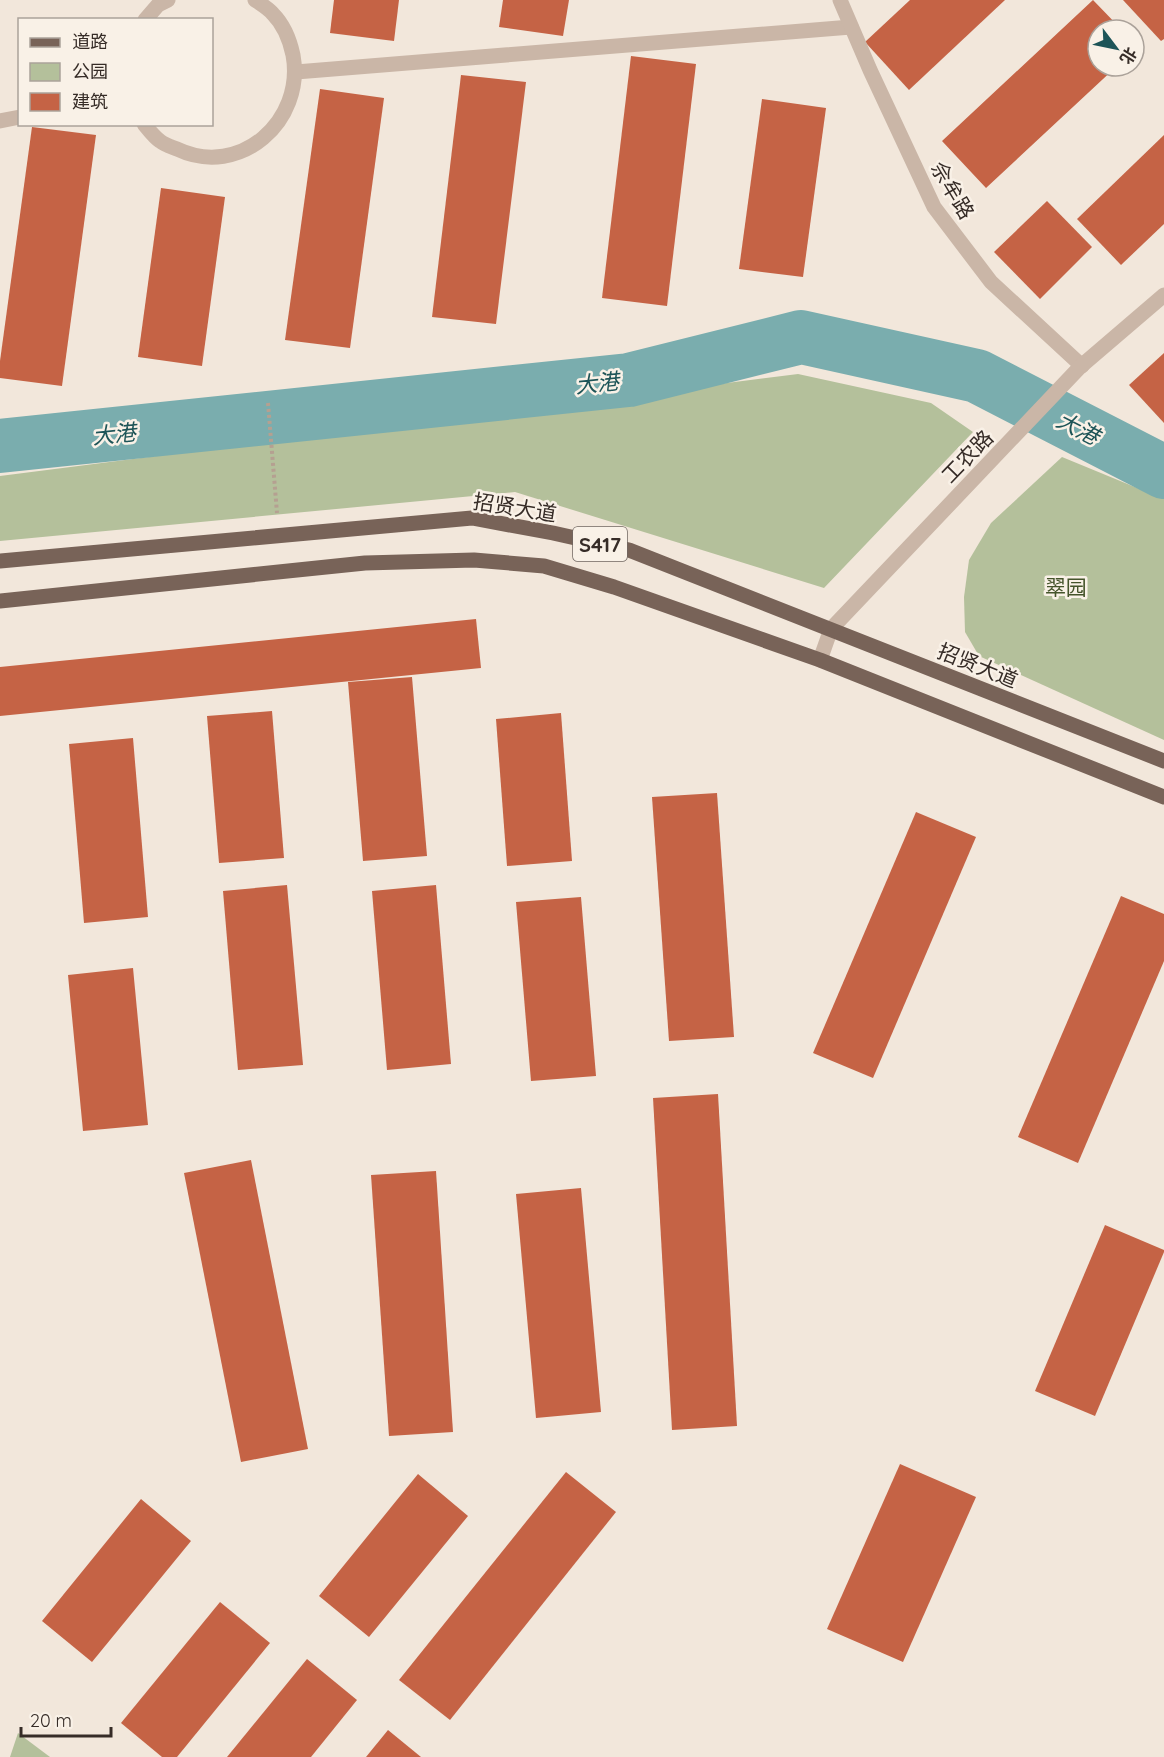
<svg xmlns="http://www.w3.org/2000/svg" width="1164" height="1757" viewBox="0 0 1164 1757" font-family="Quicksand,'Noto Sans SC',sans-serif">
<rect width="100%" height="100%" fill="#f2e7db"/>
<!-- green -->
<g fill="#b4c09b">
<polygon points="798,374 931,403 973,432 824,588 515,492 0,541 0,476"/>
<polygon points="1062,457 1164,499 1164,740 979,656 965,632 964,597 969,560 991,523"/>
<polygon points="18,1733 50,1757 10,1757"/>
</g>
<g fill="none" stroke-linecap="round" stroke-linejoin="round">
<!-- river -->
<polyline stroke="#7aadae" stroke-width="54" points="0,446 629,380 801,337 977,376 1164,472"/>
</g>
<!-- building -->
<g fill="#c56345">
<polygon points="334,0 399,0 394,41 330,33"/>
<polygon points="503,0 569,0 563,36 499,27"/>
<polygon points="910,0 1005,0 909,90 865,42"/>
<polygon points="1093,0 1122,30 1098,30 1098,66 1117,66 986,188 942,141"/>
<polygon points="1123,0 1164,0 1164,39 1161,41"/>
<polygon points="631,56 696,64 667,306 602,298"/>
<polygon points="461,75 526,82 496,324 432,317"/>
<polygon points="320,89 384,98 350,348 285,340"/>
<polygon points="762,99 826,108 803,277 739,269"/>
<polygon points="32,127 96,135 62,386 0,378 0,361"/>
<polygon points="1164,135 1164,224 1121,265 1077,219"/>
<polygon points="161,188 225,197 202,366 138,357"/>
<polygon points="1047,201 1092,247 1040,299 994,252"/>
<polygon points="1164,353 1164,423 1129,385"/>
<polygon points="476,619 481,668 0,716 0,667"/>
<polygon points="412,677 427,856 363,861 348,682"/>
<polygon points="272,711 284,858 219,863 207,716"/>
<polygon points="561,713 572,861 507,866 496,719"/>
<polygon points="133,738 148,917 84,923 69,744"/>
<polygon points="717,793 734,1037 669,1041 652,797"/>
<polygon points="916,812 976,837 873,1078 813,1053"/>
<polygon points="287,885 303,1065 238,1070 223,891"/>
<polygon points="436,885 451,1064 387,1070 372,891"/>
<polygon points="1121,896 1164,914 1164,961 1078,1163 1018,1137"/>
<polygon points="581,897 596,1076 531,1081 516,902"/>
<polygon points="133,968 148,1125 83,1131 68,975"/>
<polygon points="718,1094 737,1426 672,1430 653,1098"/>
<polygon points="251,1160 308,1449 241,1462 184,1173"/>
<polygon points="436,1171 453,1432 389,1436 371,1175"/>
<polygon points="581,1188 601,1412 536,1418 516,1194"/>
<polygon points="1105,1225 1164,1250 1164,1252 1095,1416 1035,1391"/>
<polygon points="900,1464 976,1497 903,1662 827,1629"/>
<polygon points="566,1472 616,1512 450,1720 399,1680"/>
<polygon points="418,1474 468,1516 369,1637 319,1596"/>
<polygon points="141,1499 191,1541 92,1662 42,1621"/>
<polygon points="220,1602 270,1643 177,1757 162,1757 121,1723"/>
<polygon points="307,1659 357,1700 311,1757 227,1757"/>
<polygon points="388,1730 421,1757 366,1757"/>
</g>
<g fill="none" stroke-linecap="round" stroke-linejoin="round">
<!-- path -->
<polyline stroke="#b5a091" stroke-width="4" stroke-dasharray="3 3" stroke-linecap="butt" points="268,403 277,513"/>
<!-- service -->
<g stroke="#cab6a7" stroke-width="15">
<polyline points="145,20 158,5 168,0"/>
<polyline points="296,72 851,27"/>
<polyline points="0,121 20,117"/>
<path d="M 144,124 C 149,130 154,137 160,141 C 165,145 172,147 177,149 C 240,179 305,121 293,55 C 290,41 284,25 273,14 C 269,9 261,4 255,0"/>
</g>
<!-- tertiary -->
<g stroke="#cab6a7" stroke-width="15">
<polyline points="840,0 870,70 934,207 991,282 1082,366"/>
<polyline points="820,660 831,629 1080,367 1164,295"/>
</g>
<!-- primary -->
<g stroke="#786358" stroke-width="15">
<polyline points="0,561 472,518 553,533 629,550 1164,761"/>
<polyline points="0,601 365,563 474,560 544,566 614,587 820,660 1164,797"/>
</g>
</g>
<g text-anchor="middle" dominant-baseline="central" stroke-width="5" stroke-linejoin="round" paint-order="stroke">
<!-- shield labels -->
<rect fill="#f9f1e7" stroke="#706761" stroke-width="1.5" x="573" y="527" width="54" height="34" rx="4.5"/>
<g font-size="20" font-weight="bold" fill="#362c27">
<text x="600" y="544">S417</text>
</g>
<!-- street labels -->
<g font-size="21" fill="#362c27" stroke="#f9f1e7">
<text transform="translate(953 190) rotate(59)">佘牟路</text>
<text transform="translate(967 456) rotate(-46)">工农路</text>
<text transform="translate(515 507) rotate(9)">招贤大道</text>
<text transform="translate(978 665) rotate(22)">招贤大道</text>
</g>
<!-- park labels -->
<g font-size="21" fill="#45542b" stroke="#f9f1e7">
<text x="1066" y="587">翠园</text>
</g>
<!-- water labels -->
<g font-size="22" font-style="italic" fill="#1d5457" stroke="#f9f1e7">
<text transform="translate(597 383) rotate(-6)">大港</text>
<text transform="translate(1078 428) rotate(27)">大港</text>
<text transform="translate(114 434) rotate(-6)">大港</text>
</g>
</g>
<!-- legend -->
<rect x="18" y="18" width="195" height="108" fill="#f9f1e7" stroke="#aba29a" stroke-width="1.5"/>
<rect x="30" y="38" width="30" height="9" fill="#786358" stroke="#aba29a" stroke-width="1.5"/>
<text x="72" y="48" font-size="18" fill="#362c27">道路</text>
<rect x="30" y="63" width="30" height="18" fill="#b4c09b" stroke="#aba29a" stroke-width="1.5"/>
<text x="72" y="78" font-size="18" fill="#362c27">公园</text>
<rect x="30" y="93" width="30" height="18" fill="#c56345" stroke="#aba29a" stroke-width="1.5"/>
<text x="72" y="108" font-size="18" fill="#362c27">建筑</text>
<!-- north arrow -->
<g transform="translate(1116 48) rotate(122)"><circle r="28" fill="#f9f1e7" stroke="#aba29a" stroke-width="1.5"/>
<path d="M0-4.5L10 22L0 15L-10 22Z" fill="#1d5457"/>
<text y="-9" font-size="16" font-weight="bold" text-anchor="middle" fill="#362c27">北</text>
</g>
<!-- scale -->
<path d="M21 1727v9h90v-9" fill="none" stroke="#362c27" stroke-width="3"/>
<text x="30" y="1727" font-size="18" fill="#362c27" stroke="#f9f1e7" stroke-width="4.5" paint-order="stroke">20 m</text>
</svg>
